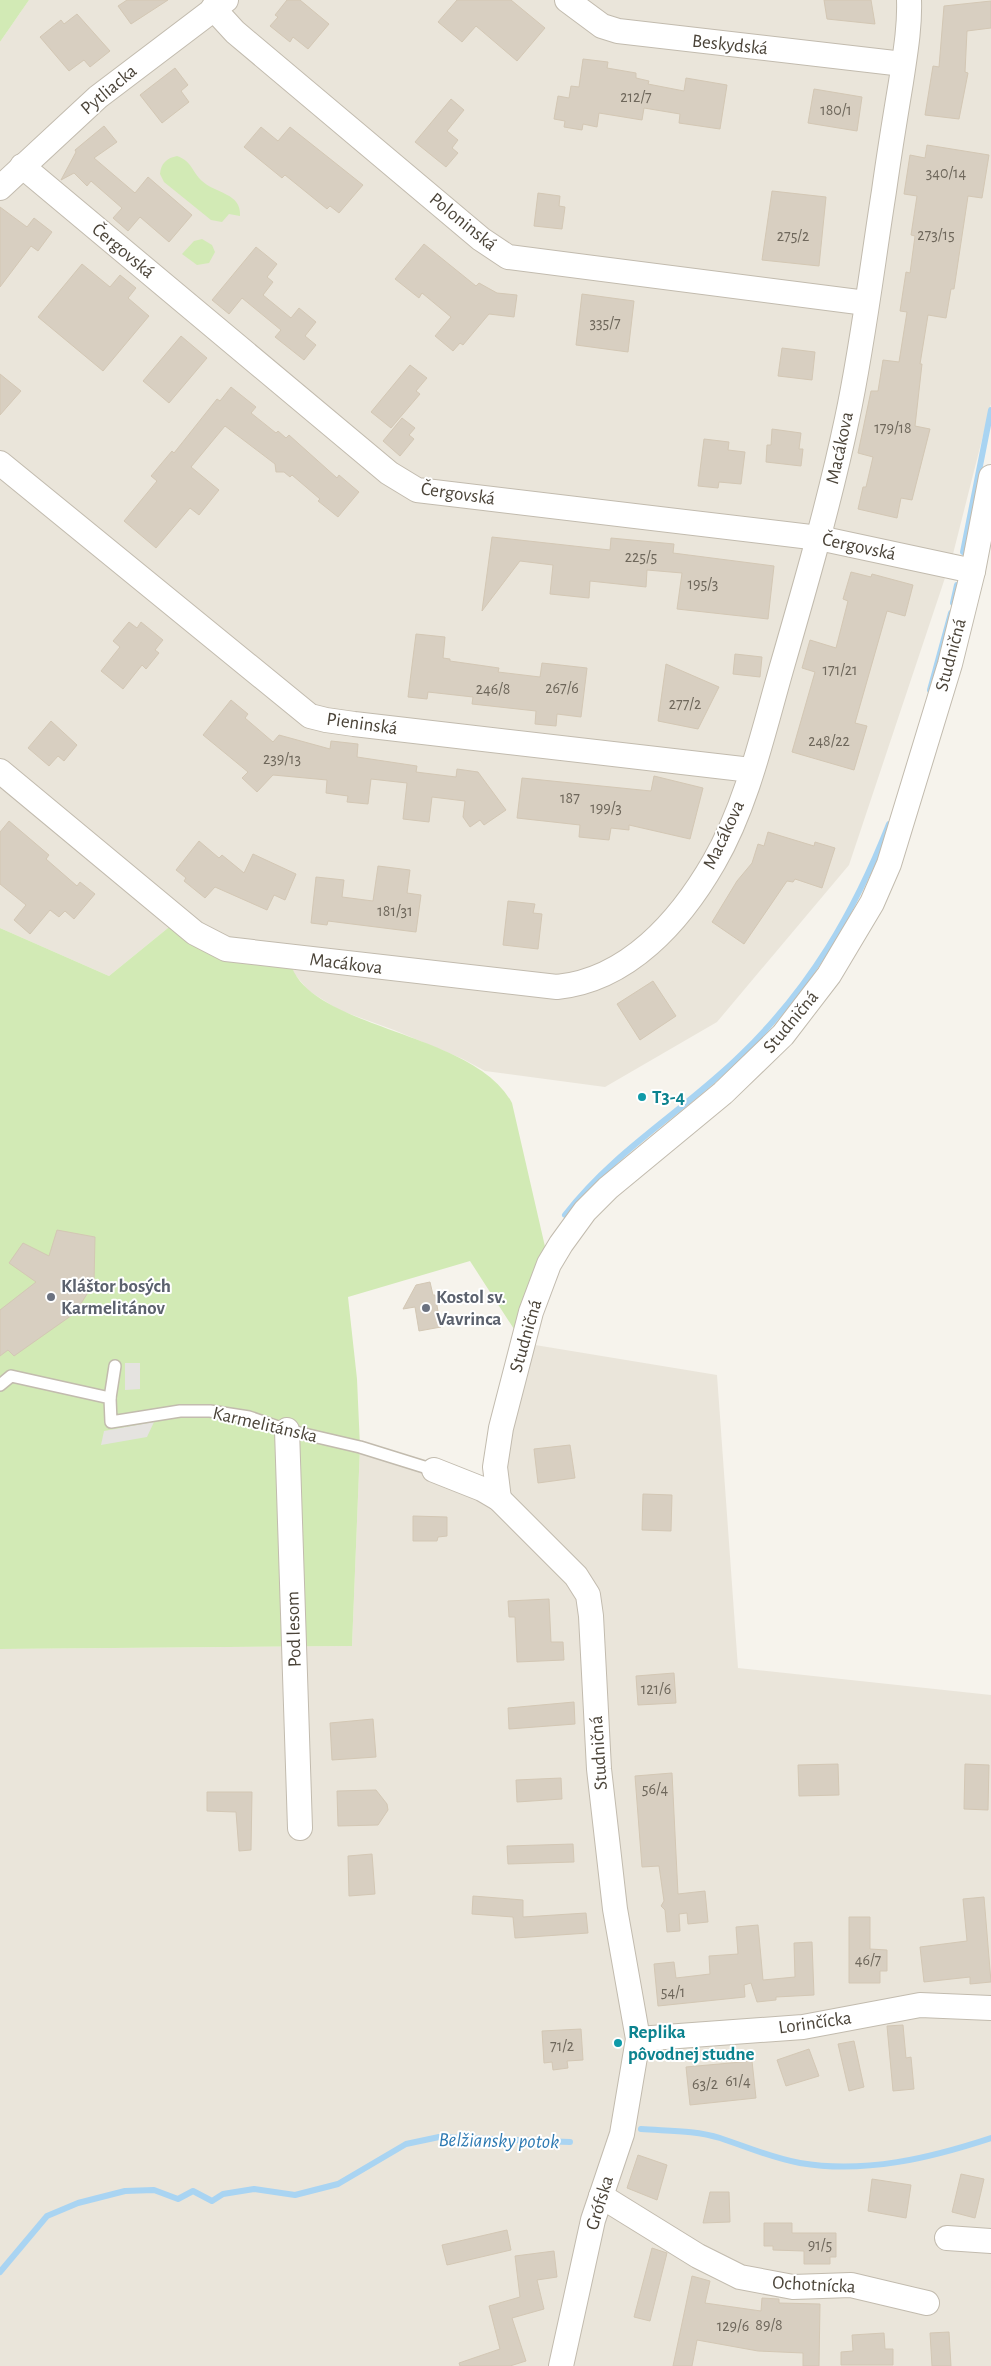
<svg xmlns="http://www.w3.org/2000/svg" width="991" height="2366" viewBox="0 0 991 2366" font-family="'Alegreya Sans',sans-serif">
<rect width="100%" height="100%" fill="#f6f3ec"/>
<!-- residential -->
<g fill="#eae5da">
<polygon points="29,0 991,0 991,404 953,554 849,865 717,1022 605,1087 485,1071 463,1059 394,1030 339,1010 309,991 291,970 226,949 179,919 109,976 0,928 0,42"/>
<polygon points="523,1343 717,1375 738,1668 991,1695 991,2366 0,2366 0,1649 352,1646 360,1447 482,1489"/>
</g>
<!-- green -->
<g fill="#d2eab5">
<polygon points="0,0 29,0 0,42"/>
<path d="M 177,156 C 192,161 192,172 202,181 C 214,193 242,193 240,216 L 229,214 L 222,222 L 211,220 L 164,182 L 160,174 C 161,163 167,158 177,156 Z"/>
<polygon points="202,239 212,245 215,252 209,263 197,265 182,254 194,241"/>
<path d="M 179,919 L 195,933 L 289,957 C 300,1030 473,1029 512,1103 L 549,1264 L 523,1343 L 470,1261 L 348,1297 L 357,1379 L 360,1447 L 352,1646 L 0,1649 L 0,928 L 109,976 Z"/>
</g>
<!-- parking -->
<g fill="#e5e3e0">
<polygon points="125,1363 140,1363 140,1389 125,1390"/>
<polygon points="154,1422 147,1437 101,1445 104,1431"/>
</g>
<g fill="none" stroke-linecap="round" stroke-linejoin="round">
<!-- stream -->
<g stroke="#a9d4f2" stroke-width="6">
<polyline points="963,552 991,410"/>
<polyline points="953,603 957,585"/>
<polyline points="930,690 951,613"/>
<path d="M 565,1215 C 616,1149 683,1112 741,1055 C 810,988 854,913 889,824"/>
<path d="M 641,2129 C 667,2131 695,2130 720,2138 C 747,2147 772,2158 800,2163 C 865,2174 930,2158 991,2138"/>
<polyline points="0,2272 47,2216 78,2203 125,2191 154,2190 178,2199 193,2191 212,2201 223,2194 254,2189 295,2195 338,2184 406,2144 439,2137 570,2142"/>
</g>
</g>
<!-- building -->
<g fill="#d8cfc1" stroke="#d3c7b4">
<polygon points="127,0 168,0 131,24 118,6"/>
<polygon points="287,0 300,0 329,24 308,49 293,37 290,42 270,26 278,17 275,15"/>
<polygon points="457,0 511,0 545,28 517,61 476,26 462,42 438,22"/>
<polygon points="824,0 871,0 875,24 827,19"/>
<polygon points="991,1 991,28 967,31 965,72 968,73 959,119 925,115 933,66 939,67 944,6"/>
<polygon points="77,14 110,51 90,67 84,60 69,71 40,37 61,20 64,24"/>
<polygon points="583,59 608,62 607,68 636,73 636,78 649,81 648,84 684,91 686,78 727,85 720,129 679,123 680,114 644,108 642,120 599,113 597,127 583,124 582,130 564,127 565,121 554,119 558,96 569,98 571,86 579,87"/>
<polygon points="175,68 188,85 181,91 189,102 162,123 140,95"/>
<polygon points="814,89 862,97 857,131 808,123"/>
<polygon points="451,99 464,110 447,131 458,140 452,148 458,153 446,167 415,142"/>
<polygon points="104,126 117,142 94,158 135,193 148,177 192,215 169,242 140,217 128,231 113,218 122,208 91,181 87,186 74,173 61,180 76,152 75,150"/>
<polygon points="261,127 278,141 290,127 363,185 339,213 330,206 327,209 285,175 282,178 244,147"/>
<polygon points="927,145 989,155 982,198 968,196 954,289 951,289 946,318 928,315 920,364 922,364 915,426 930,429 912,500 901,498 897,518 858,509 863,487 866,487 873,457 858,453 871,391 878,391 883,360 899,362 907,312 900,311 906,272 910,273 915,236 911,235 917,196 904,194 910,155 925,158"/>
<polygon points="772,191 826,197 819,266 762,260"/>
<polygon points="538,193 560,196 559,206 565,207 562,229 534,226"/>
<polygon points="0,207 27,227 34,218 52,232 38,251 31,246 0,287"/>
<polygon points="424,244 476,286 479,283 497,293 517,295 514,317 489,314 463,345 460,343 453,351 435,336 451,317 422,293 419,298 395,279"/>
<polygon points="256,247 277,264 267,277 273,282 263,295 291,318 299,308 316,322 305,336 316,345 304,360 275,337 281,330 242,298 229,314 212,300"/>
<polygon points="82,264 110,287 120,275 136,288 128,298 149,316 103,371 38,317"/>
<polygon points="582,294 634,301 628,352 576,345"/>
<polygon points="181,336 207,358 169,403 143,381"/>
<polygon points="782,348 815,352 812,380 778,376"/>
<polygon points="410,365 427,378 416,391 420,394 391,428 371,412"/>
<polygon points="0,374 21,391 0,415"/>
<polygon points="231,387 256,407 251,413 276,433 278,431 286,438 289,435 337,478 339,475 359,492 338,517 318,501 320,499 292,475 290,477 284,472 276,472 275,464 225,426 191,467 219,490 199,515 190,508 156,548 124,521 157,481 151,476 172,451 174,453 217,399 220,401"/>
<polygon points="402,418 415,428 409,435 414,439 400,456 383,441"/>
<polygon points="772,429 801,433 799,449 803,449 801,466 766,462 767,445 771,445"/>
<polygon points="704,439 729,442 728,450 745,452 741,484 719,482 718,488 698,486"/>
<polygon points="492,537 610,550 611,538 674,544 673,553 774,566 768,619 677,609 682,573 647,570 646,587 590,581 589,598 550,594 553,565 520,561 482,611"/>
<polygon points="851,572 871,577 872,574 913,585 905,616 887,611 855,723 867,726 854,770 792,752 815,672 802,668 810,640 836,648 848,601 843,599"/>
<polygon points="129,622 137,628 141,622 163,640 155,650 159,653 146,669 142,665 123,689 101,671 120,647 113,641"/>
<polygon points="416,634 445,637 443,658 450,659 450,661 499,668 498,672 540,677 542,663 587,668 581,717 557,714 556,726 535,724 536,711 472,704 473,697 428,692 427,699 408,697"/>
<polygon points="735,654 762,657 760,677 733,674"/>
<polygon points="666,664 719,687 698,729 658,721"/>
<polygon points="231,700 248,714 245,718 273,742 279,735 330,749 331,741 358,744 357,757 417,766 416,772 456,777 457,769 478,772 506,810 484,825 480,820 470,827 463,817 465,801 432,797 429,822 403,819 407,783 371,779 368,804 347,802 348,796 326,793 327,780 273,775 257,792 242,778 248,772 203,735"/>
<polygon points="51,721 77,745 64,761 58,756 49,766 28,748"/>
<polygon points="654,776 703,788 690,839 629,825 629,830 611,828 609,840 579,837 580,825 517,818 522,778 651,791"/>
<polygon points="9,821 49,855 46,859 77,886 80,882 95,894 74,919 65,911 59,917 50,910 30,934 14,920 26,905 0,884 0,832"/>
<polygon points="768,832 814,846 815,842 835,848 822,888 795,879 793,882 787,881 744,944 712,922 737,881 752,863 758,844 764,846"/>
<polygon points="199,841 219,858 222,855 244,873 253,854 296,874 285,900 274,895 267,910 215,887 205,898 184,881 186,878 176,870"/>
<polygon points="378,866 410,870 407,893 421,895 416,932 328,921 327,925 311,923 316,877 344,880 342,897 373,901"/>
<polygon points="508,901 535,904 533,913 542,914 538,949 503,945"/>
<polygon points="653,981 676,1016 640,1040 617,1004"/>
<polygon points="57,1230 95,1237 94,1283 75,1313 14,1356 8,1350 0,1356 0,1310 36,1282 9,1263 23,1243 49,1256"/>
<polygon points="430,1282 433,1295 435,1295 441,1327 419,1331 415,1307 403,1309 416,1285"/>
<polygon points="570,1445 575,1478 538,1483 534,1449"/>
<polygon points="643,1494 672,1495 671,1531 642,1530"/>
<polygon points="413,1516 447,1517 447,1536 438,1537 437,1541 413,1541"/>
<polygon points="549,1599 551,1642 563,1642 564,1660 517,1662 515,1617 509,1617 508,1601"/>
<polygon points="674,1673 676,1703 638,1705 636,1676"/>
<polygon points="574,1702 575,1724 509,1729 508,1708"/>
<polygon points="373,1719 376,1757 332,1760 330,1723"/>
<polygon points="838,1764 839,1795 799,1796 798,1765"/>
<polygon points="965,1764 989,1765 988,1810 964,1809"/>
<polygon points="672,1773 678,1894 705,1891 708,1922 688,1924 687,1913 679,1914 680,1931 667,1932 665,1910 661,1906 664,1901 659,1866 642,1867 635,1776"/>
<polygon points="561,1778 562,1799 517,1802 516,1780"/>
<polygon points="376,1790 387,1804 388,1810 378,1825 338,1826 337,1791"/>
<polygon points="207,1792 252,1792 251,1850 239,1851 236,1812 207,1811"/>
<polygon points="573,1844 574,1862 508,1864 507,1846"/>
<polygon points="372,1854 375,1894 349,1896 348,1856"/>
<polygon points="473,1896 523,1900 523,1917 586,1913 588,1933 515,1938 513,1917 472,1914"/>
<polygon points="984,1897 991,1982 970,1984 970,1977 924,1982 920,1947 967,1941 963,1899"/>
<polygon points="849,1917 870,1917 870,1949 887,1950 887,1971 880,1971 880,1983 849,1983"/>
<polygon points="758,1925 763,1980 795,1977 794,1943 812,1942 814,1995 776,1997 776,2000 757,2002 751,1983 744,1985 745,1997 658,2006 654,1964 674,1962 676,1978 710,1974 709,1956 738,1954 736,1927"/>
<polygon points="903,2025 906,2058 911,2057 914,2089 893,2091 887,2026"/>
<polygon points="581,2029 583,2060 567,2061 568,2068 553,2070 552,2062 544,2063 542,2031"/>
<polygon points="854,2041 864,2087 849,2091 838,2044"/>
<polygon points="809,2049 819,2076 786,2086 777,2060"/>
<polygon points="752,2061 756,2098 690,2105 686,2067"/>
<polygon points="638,2155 667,2165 657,2200 627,2188"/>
<polygon points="961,2174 984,2179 975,2218 952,2212"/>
<polygon points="872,2179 911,2185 906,2218 868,2211"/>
<polygon points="710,2192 729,2192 730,2222 703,2223"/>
<polygon points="764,2223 792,2223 792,2233 836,2233 836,2257 830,2257 830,2264 804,2264 804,2251 773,2250 773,2246 764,2246"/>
<polygon points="507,2230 511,2250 447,2265 442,2245"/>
<polygon points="652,2248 667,2253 650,2321 634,2317"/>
<polygon points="554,2251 557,2277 537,2280 544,2309 512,2318 526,2361 510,2366 460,2366 459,2363 500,2349 489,2306 520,2297 515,2256"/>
<polygon points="692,2276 710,2281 705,2303 761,2311 762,2298 779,2299 779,2303 820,2304 819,2366 803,2366 803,2353 758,2351 697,2340 692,2366 673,2366"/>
<polygon points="949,2332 951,2366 932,2366 930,2333"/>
<polygon points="884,2333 885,2349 893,2349 893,2365 841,2365 841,2352 853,2351 852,2335"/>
</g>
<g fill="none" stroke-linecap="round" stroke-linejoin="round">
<defs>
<g id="lane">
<polyline points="0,1385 11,1376 110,1398 111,1422 180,1411 210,1411 249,1417 287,1430 360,1447 434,1470"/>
<polyline points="110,1398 115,1366"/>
</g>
<g id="street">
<polyline points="567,0 602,26 618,31 903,64"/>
<polyline points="213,8 235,32 481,239 508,257 866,303"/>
<polyline points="22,166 389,473 417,490 819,538 973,571"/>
<polyline points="0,188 98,97 226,0"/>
<polyline points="0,463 310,716 326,720 354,724 751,770"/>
<path d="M 0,771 L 195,933 L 226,949 L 557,987 C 628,980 680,921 714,862 C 747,805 763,733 781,670 C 805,587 829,504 847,419 C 863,344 872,267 884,191 C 889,155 895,118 901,82 C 905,55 910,27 909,0"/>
<polyline points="287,1430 300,1828"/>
<polyline points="434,1470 482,1489 499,1499 576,1576 588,1595 591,1616 599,1769 615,1909 638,2039 622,2134 593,2220 561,2366"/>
<polyline points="499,1499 495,1467 501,1428 531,1312 549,1264 561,1244 585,1211 608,1188 723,1093 783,1035 829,975 872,903 889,864 950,664 973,571 991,477"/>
<polyline points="638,2039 803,2027 920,2005 991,2008"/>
<polyline points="601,2196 698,2256 740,2277 793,2287 851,2285 927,2303"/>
<polyline points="947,2238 991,2241"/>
</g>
</defs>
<!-- lane casing -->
<use href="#lane" stroke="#c2bbae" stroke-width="14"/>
<!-- street casing -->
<use href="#street" stroke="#c2bbae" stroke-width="26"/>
<!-- lane -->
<use href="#lane" stroke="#fff" stroke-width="11"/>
<!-- street -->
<use href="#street" stroke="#fff" stroke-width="24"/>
</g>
<!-- markers -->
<g fill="#0f9aa8" stroke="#fff" stroke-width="2">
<circle cx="642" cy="1097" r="5"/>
<circle cx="618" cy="2043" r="5"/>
</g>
<g fill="#6b7280" stroke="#fff" stroke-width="2">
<circle cx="51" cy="1297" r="5"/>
<circle cx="426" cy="1308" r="5"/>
</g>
<g text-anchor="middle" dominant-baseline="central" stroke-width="4" stroke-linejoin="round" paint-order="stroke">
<!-- number labels -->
<g font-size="16" fill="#6e675b">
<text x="636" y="97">212/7</text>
<text x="836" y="110">180/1</text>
<text x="946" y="173">340/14</text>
<text x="936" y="235">273/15</text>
<text x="793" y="236">275/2</text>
<text x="605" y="323">335/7</text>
<text x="893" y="428">179/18</text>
<text x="641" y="557">225/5</text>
<text x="703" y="584">195/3</text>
<text x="840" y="670">171/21</text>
<text x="562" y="688">267/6</text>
<text x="493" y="689">246/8</text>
<text x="685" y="704">277/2</text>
<text x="829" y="741">248/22</text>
<text x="282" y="759">239/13</text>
<text x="570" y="798">187</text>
<text x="606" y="808">199/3</text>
<text x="395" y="911">181/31</text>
<text x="656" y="1689">121/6</text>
<text x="655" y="1789">56/4</text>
<text x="868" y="1960">46/7</text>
<text x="673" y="1992">54/1</text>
<text x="562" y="2046">71/2</text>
<text x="738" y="2081">61/4</text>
<text x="705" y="2084">63/2</text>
<text x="820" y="2245">91/5</text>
<text x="769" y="2325">89/8</text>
<text x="733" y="2326">129/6</text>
</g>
<!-- street labels -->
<g font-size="19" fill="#4b4439" stroke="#fff">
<text transform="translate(730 45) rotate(6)">Beskydská</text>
<text transform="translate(109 90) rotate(-40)">Pytliacka</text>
<text transform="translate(463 222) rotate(39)">Poloninská</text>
<text transform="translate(123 251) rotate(40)">Čergovská</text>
<text transform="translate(840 448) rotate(-78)">Macákova</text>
<text transform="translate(458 494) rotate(8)">Čergovská</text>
<text transform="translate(859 547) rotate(12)">Čergovská</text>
<text transform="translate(951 655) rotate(-75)">Studničná</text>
<text transform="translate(362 724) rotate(8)">Pieninská</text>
<text transform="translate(724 835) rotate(-65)">Macákova</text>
<text transform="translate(346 964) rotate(7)">Macákova</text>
<text transform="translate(791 1022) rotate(-50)">Studničná</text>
<text transform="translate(526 1336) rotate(-74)">Studničná</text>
<text transform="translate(265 1425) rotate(13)">Karmelitánska</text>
<text transform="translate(294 1629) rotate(-92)">Pod lesom</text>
<text transform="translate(599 1753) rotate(-94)">Studničná</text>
<text transform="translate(815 2023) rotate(-8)">Lorinčícka</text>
<text transform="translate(600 2203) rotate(-73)">Grófska</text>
<text transform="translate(814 2285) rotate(3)">Ochotnícka</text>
</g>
<!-- culture labels -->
<g font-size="19" font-weight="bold" fill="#0d838f" stroke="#fff" text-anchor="start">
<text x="652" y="1097">T3-4</text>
<text x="628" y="2032">Replika<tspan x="628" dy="22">pôvodnej studne</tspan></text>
</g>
<!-- worship labels -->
<g font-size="19" font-weight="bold" fill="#5b616d" stroke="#fff" text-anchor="start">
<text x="61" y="1286">Kláštor bosých<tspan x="61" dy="22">Karmelitánov</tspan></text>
<text x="436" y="1297">Kostol sv.<tspan x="436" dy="22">Vavrinca</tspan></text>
</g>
<!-- water labels -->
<g font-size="20" font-style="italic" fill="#2e7ab2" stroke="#fff">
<text transform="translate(499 2141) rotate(1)">Belžiansky potok</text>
</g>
</g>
</svg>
